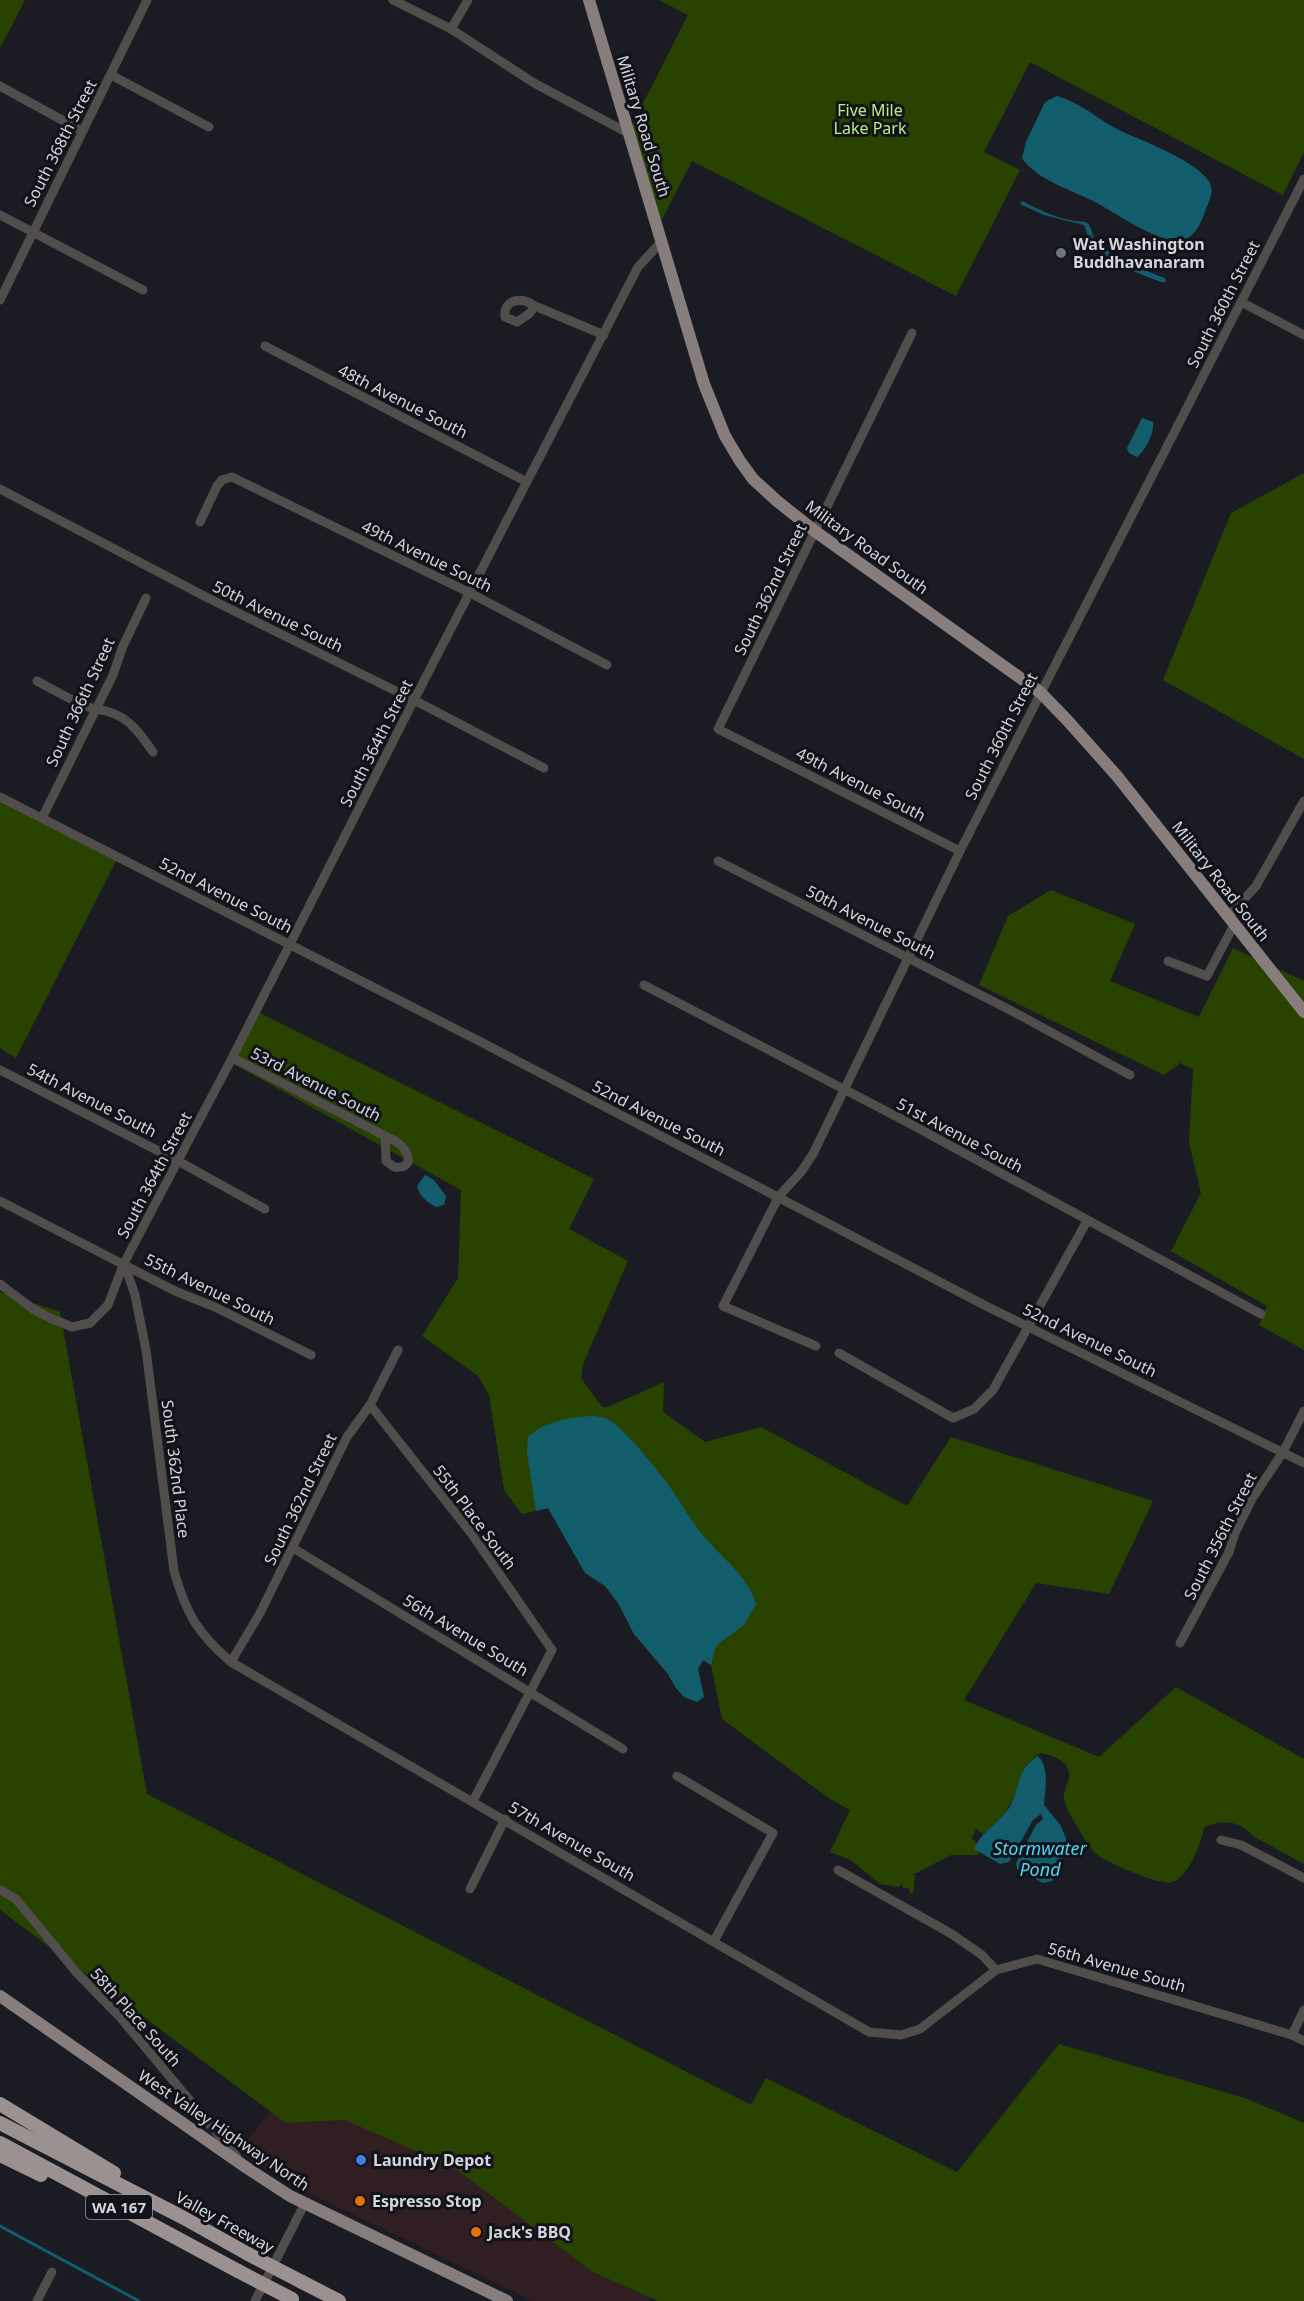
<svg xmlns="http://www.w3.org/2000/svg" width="1304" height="2301" viewBox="0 0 1304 2301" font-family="'Noto Sans',sans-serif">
<rect width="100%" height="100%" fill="#1b1c23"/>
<!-- commercial -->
<polygon fill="#301e23" points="271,2111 286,2123 345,2120 456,2169 591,2271 650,2297 648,2301 533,2301 309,2193 238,2152"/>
<!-- green -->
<g fill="#284300">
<polygon points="0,0 25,0 0,48"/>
<polygon points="659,0 1304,0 1304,152 1283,195 1030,62 984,152 1020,170 956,296 692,161 658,227 628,133 688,15"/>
<polygon points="1304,473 1304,759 1163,680 1231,513"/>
<polygon points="0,797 118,857 16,1058 0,1048"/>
<polygon points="1051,890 1135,924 1110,981 1199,1017 1233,948 1304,981 1304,1350 1259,1325 1267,1306 1171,1251 1201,1193 1189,1143 1193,1069 1180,1063 1164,1075 979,985 1008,916"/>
<path d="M 256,1011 L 594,1179 L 569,1229 L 628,1261 L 583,1364 L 581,1378 L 602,1407 L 608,1407 L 664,1382 L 663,1412 L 705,1442 L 761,1427 L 907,1506 L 951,1437 L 1153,1501 L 1109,1594 L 1036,1583 L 964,1700 L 1099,1757 L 1176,1687 L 1304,1759 L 1304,1864 L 1253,1836 C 1241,1821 1220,1818 1204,1828 C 1201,1844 1189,1875 1173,1882 C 1161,1887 1107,1862 1096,1854 C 1089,1848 1078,1828 1073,1820 C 1069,1813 1063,1802 1064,1794 C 1065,1783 1075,1776 1065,1764 C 1058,1757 1049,1755 1040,1753 L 1026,1765 L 1013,1800 L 1003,1816 L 983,1834 L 976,1829 L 972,1838 L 978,1845 L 979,1855 L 951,1855 L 912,1875 L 915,1875 L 913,1894 L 910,1893 L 909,1888 L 903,1888 L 903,1884 L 899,1887 L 880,1884 L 851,1860 L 830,1852 L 850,1810 L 830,1799 L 722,1719 L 711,1665 L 703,1660 L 697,1666 L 704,1697 L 697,1702 L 684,1697 L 676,1688 L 668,1674 L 634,1634 L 618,1603 L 605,1586 L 585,1573 L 548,1508 L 522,1514 L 504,1490 L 489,1395 L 478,1376 L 422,1336 L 458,1278 L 461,1190 L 230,1062 Z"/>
<polygon points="0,1292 60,1312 147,1794 751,2105 766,2078 957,2172 1059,2044 1245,2098 1304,2123 1304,2301 658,2301 591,2271 456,2169 345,2120 286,2123 0,1910"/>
</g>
<!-- water -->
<g fill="#125d6c">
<path d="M 1057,96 C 1082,103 1098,120 1121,131 C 1145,142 1192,159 1208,180 C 1215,189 1210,199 1206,209 C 1202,220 1197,234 1186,239 C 1163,248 1117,213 1095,202 C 1072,190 1038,181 1022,158 L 1026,142 L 1045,102 Z"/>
<path d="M 1022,201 C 1043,212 1062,221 1086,222 C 1094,228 1090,236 1097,242 C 1116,260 1141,269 1165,278 L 1166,282 L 1161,282 C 1138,273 1107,263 1091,242 C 1087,237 1087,230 1084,225 L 1044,215 L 1020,204 Z"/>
<path d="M 1142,418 L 1153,422 C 1155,432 1145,451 1137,457 L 1129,453 L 1127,448 Z"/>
<path d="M 425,1175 L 434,1180 L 446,1196 L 444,1205 L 436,1207 C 428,1203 419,1196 417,1186 Z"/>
<path d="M 590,1416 C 599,1416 608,1418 615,1424 C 633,1440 650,1461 664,1479 C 679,1498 690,1521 706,1539 C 724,1560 748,1576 756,1604 L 744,1625 L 717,1645 L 715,1649 L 711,1665 L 703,1660 L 698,1669 L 704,1697 L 697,1702 L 684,1697 L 676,1688 L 668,1674 L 634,1634 L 618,1603 L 605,1586 L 585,1573 L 548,1508 L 536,1511 L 527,1453 L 528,1437 C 546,1421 567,1418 590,1416 Z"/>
<path d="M 1038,1756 C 1050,1768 1045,1790 1044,1805 L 1061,1826 L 1068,1844 L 1052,1881 L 1043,1883 L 1017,1869 L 1016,1863 L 1036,1825 L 1043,1819 L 1041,1814 L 1033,1820 L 1009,1862 L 1000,1864 L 974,1849 C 981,1831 1001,1822 1011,1805 C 1020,1787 1017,1768 1038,1756 Z"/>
</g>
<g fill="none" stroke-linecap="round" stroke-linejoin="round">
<!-- stream -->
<polyline stroke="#125d6c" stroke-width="3" points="0,2226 139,2301"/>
<!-- minor -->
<g stroke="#524d4d" stroke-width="9">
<polyline points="393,0 451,29 534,83 628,133"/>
<polyline points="451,29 468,0"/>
<polyline points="111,75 209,127"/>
<polyline points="0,86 82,131"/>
<polyline points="0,215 143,290"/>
<polyline points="0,300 147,0"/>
<polyline points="1241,302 1304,335"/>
<path d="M 535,306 C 523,297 503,298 505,317 L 517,322 L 530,313 L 535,306 L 604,335"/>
<polyline points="912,333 718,729 960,851"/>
<polyline points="265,346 527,482"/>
<polyline points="0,489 208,598 414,700 544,768"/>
<polyline points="200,522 217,486 222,480 232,477 470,593 607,665"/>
<path d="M 37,681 C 52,689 67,698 83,705 C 92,709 100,709 109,712 C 129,717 142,736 153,752"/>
<polyline points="0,797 483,1043 986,1306 1304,1463"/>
<polyline points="42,818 113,675 123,646 146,598"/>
<polyline points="718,861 1010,1010 1130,1075"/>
<polyline points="1228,917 1256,886 1304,801"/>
<polyline points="1168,961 1207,976 1234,925"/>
<polyline points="644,985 905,1121 1261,1314"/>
<path d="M 233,1058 L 397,1142 C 409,1151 416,1169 394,1167 L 386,1161 L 385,1136"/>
<polyline points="0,1070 178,1161 265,1209"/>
<polyline points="0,1201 175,1291 215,1307 311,1355"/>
<path d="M 124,1263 L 135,1295 L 146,1350 L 174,1571 C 186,1613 197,1633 231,1662 L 869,2032 L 901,2035 L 920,2029 L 996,1970 L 1037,1959 L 1292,2035 L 1304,2041"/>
<polyline points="0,1284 33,1309 50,1318 72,1327 90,1323 108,1305 124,1263 230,1062 414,700 638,267 662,241"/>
<polyline points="816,1346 723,1306 779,1196 801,1172 813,1154 960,851 1304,179"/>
<polyline points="839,1353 953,1418 974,1409 993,1390 1087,1221"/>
<polyline points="370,1405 471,1533 552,1650 473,1801"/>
<polyline points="293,1548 623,1749"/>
<polyline points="1180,1643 1229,1552 1235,1533 1252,1499 1283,1452 1304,1411"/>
<polyline points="231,1662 260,1613 347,1437 370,1405 398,1350"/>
<polyline points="677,1776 773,1833 714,1941"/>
<polyline points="1221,1840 1241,1845 1304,1878"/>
<polyline points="838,1870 950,1933 982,1955 996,1970"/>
<polyline points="470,1889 505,1819"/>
<polyline points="0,1890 16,1899 76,1972 120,2017 237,2157"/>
<polyline points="1292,2035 1304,2010"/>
<polyline points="37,2301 52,2272"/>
<polyline points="255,2301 304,2205"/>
</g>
<!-- major -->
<g stroke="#877d7d" stroke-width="12">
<polyline points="589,0 704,384 725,436 740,461 753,479 777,501 816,532 1040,692 1067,720 1117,776 1304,1012"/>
<polyline points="0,1996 247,2168 290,2196 507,2301"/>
</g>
<!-- highway -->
<g stroke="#9c9191" stroke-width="14">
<polyline points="0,2104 114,2173"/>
<polyline points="0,2123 184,2218 248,2254"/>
<polyline points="0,2143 238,2271"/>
<polyline points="0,2155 41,2175"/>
<polyline points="302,2282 339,2301"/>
</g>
<!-- highway-bridge -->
<g stroke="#9c9191" stroke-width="14">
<polyline points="248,2254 302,2282"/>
<polyline points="238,2271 292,2299"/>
</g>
</g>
<!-- markers -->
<circle fill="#6b7280" stroke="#12131a" stroke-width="2" cx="1061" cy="253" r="6"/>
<circle fill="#3f7fe0" stroke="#12131a" stroke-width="2" cx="361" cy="2160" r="6"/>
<g fill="#e8710a" stroke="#12131a" stroke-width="2">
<circle cx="360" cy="2201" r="6"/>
<circle cx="476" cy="2232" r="6"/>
</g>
<g text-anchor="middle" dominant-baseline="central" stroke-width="6" stroke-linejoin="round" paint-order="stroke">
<!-- shield labels -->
<rect fill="#12131a" stroke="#9a9ca1" stroke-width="1.5" x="86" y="2195" width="66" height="24" rx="4.5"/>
<g font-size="15" font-weight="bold" fill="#d5d6db">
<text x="119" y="2207">WA 167</text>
</g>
<!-- park labels -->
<g font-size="16" fill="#b8ee80" stroke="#12131a">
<text x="870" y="110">Five Mile<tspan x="870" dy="18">Lake Park</tspan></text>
</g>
<!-- street labels -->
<g font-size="16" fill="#d5d6db" stroke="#12131a">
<text transform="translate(644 126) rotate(73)">Military Road South</text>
<text transform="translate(60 143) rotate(-63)">South 368th Street</text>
<text transform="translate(1223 304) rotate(-63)">South 360th Street</text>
<text transform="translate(403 401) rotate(27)">48th Avenue South</text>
<text transform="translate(867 547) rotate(36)">Military Road South</text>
<text transform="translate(427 556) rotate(26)">49th Avenue South</text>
<text transform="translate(770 589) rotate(-64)">South 362nd Street</text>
<text transform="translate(278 616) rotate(26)">50th Avenue South</text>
<text transform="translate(80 702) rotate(-65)">South 366th Street</text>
<text transform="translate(1001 736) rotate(-63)">South 360th Street</text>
<text transform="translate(376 743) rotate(-63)">South 364th Street</text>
<text transform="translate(861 784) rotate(27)">49th Avenue South</text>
<text transform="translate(1221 881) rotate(52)">Military Road South</text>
<text transform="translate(226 895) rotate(27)">52nd Avenue South</text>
<text transform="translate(871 922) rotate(27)">50th Avenue South</text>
<text transform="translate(316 1084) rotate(27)">53rd Avenue South</text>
<text transform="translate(92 1100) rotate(27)">54th Avenue South</text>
<text transform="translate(659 1118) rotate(27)">52nd Avenue South</text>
<text transform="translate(960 1135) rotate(28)">51st Avenue South</text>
<text transform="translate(154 1175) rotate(-62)">South 364th Street</text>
<text transform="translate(210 1289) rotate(26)">55th Avenue South</text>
<text transform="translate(1090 1340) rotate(26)">52nd Avenue South</text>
<text transform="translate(176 1469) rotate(83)">South 362nd Place</text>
<text transform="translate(300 1499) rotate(-64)">South 362nd Street</text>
<text transform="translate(475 1517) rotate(53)">55th Place South</text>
<text transform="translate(1220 1536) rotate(-63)">South 356th Street</text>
<text transform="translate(466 1635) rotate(31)">56th Avenue South</text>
<text transform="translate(572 1841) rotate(30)">57th Avenue South</text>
<text transform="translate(1117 1967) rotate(16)">56th Avenue South</text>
<text transform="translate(136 2017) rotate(48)">58th Place South</text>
<text transform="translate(224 2130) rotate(34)">West Valley Highway North</text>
<text transform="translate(225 2222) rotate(29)">Valley Freeway</text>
</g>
<!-- poi labels -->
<g font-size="16" font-weight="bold" fill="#d5d6db" stroke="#12131a" text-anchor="start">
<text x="1073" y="244">Wat Washington<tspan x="1073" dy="18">Buddhavanaram</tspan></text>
<text x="373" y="2160">Laundry Depot</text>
<text x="372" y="2201">Espresso Stop</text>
<text x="488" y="2232">Jack's BBQ</text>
</g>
<!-- water labels -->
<g font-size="18" font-style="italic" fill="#4fd4f1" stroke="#12131a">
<text x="1040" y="1848">Stormwater<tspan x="1040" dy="21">Pond</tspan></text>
</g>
</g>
</svg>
